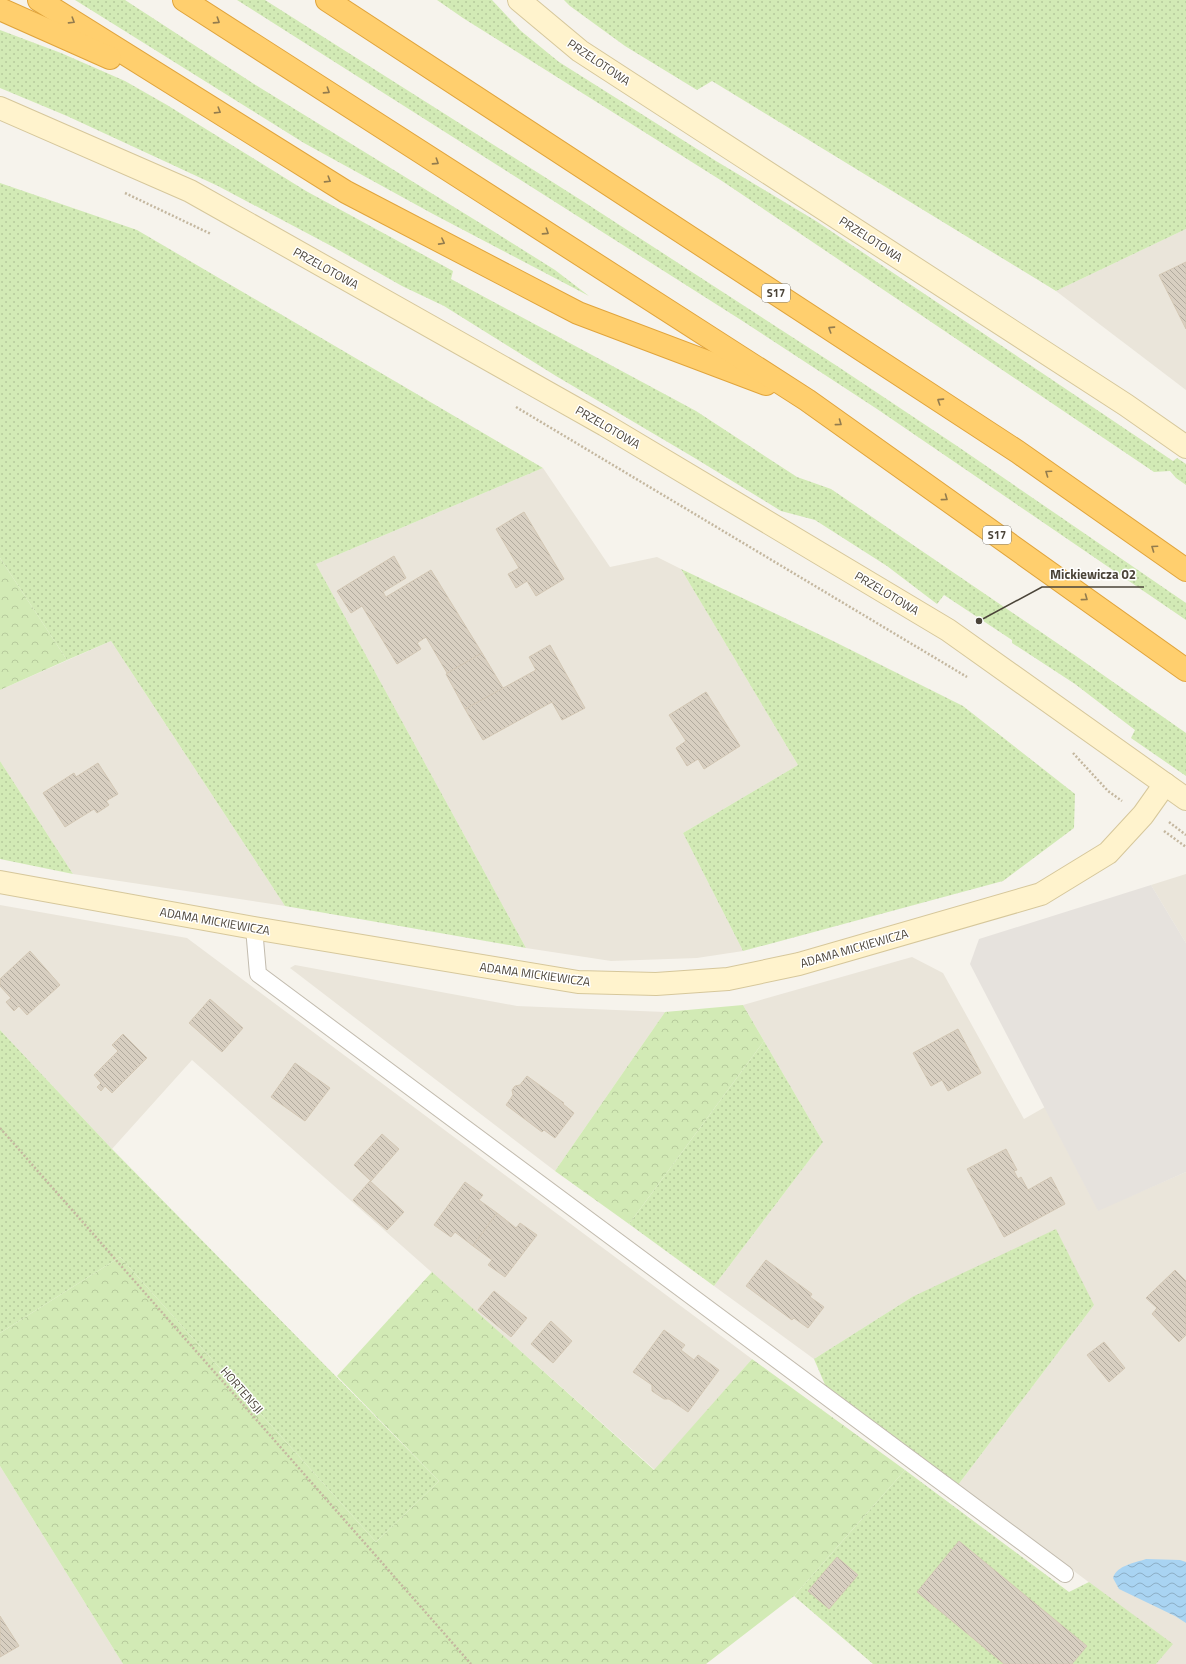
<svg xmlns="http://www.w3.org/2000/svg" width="1186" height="1664" viewBox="0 0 1186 1664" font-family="'Titillium Web',sans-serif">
<defs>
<pattern id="grass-dots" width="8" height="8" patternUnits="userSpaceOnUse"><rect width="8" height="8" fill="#d2eab5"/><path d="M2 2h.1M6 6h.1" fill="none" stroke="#b6ca9c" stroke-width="1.8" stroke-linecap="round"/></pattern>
<pattern id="forest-crowns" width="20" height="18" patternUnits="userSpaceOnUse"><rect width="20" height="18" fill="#d2eab5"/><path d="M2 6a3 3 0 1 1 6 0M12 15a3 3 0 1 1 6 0" fill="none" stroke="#b6ca9c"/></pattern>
<pattern id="water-waves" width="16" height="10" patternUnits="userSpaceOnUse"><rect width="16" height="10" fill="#a9d4f2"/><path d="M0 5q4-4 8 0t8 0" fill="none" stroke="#8caec5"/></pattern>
<pattern id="building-back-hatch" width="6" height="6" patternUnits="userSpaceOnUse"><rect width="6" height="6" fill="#d8cfc1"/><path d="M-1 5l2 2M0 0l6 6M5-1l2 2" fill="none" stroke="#b1aa9e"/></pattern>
</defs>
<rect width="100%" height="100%" fill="#f6f3ec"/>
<!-- residential -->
<g fill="#eae5da">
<polygon points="1186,229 1186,390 1056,291"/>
<polygon points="543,468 610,567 657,557 681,569 798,765 683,833 743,951 697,958 611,961 526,948 316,564"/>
<polygon points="111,641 285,906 73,874 0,761 0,690"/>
<polygon points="1186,874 1186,943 1151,885"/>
<polygon points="0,905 187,938 752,1359 655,1470 192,1060 112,1149 0,1030"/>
<polygon points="912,957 943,973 1024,1119 1045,1107 1098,1210 1186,1172 1186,1664 1156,1664 1172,1644 958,1485 1094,1305 912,1297 814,1359 714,1286 823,1142 743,1005"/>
<polygon points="295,965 517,1006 665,1012 555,1171 290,968"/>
<polygon points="0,1466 123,1664 0,1664"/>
</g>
<!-- industrial -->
<polygon fill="#e6e2dd" points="1151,885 1186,943 1186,1172 1098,1211 970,964 979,939"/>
<!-- grass -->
<g fill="url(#grass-dots)">
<polygon points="75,0 125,0 254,84 493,231 555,270 589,296 433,214 304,143"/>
<polygon points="237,0 265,0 584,202 837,366 957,446 1186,603 1186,620 877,409 741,320"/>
<polygon points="437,0 492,0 521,31 559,62 716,161 816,221 1173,461 1177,458 1186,464 1186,485 1176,478 1170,471 1154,472 722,181 463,18"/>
<polygon points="564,0 1186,0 1186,229 1056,291 712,81 697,90 625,46 570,6"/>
<polygon points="0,30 61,53 125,81 167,105 306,191 453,271 451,279 696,411 797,477 831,489 1076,656 1186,733 1186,776 1131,738 1135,730 1075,684 1012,643 1012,640 944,595 937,604 887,566 815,520 781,511 693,457 556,376 444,306 402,286 335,248 218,186 67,116 0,88"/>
<polygon points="0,183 137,230 543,468 316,564 526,948 285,906 111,641 67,660 0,558"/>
<polygon points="681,569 831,640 963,706 1075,794 1074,828 1003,881 743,951 683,833 798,765"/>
<polygon points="0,761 73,874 0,859"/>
<polygon points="0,1030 112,1149 439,1481 376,1542 120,1257 0,1333"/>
<polygon points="764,1041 823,1142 714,1286 629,1224"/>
<polygon points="1056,1229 1094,1305 958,1485 826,1387 814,1359 912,1297"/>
<polygon points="905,1470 1069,1592 1089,1582 1173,1644 1156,1664 873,1664 794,1596"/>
</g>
<!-- forest -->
<g fill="url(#forest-crowns)">
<polygon points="0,558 67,660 0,690"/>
<polygon points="743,1005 764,1041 629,1224 555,1171 665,1012"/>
<polygon points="120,1257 376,1542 439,1481 337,1376 432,1272 654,1470 752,1359 905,1470 794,1596 706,1664 123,1664 0,1466 0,1333"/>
</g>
<!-- water -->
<path fill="url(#water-waves)" d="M 1146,1559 L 1180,1560 L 1186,1562 L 1186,1623 L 1175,1616 L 1119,1589 L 1113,1578 C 1117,1565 1135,1563 1146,1559 Z"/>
<!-- building -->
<g fill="url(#building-back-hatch)" stroke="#d3c7b4">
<polygon points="1186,262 1186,329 1159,275"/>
<polygon points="524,512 564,579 536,596 527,581 516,588 508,574 519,568 496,529"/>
<polygon points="394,556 406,578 383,592 386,597 431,570 482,653 447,673 426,637 417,643 421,649 397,664 362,606 351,613 337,591"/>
<polygon points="550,645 585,708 562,720 552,702 483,740 465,709 536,670 529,657"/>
<polygon points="482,653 503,688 465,709 446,674"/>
<polygon points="706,692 740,746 704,769 698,759 687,766 676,748 686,741 669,715"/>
<polygon points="98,763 118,794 106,801 109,805 97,813 94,809 65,827 43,793 74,773 76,777"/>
<polygon points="30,951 60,985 27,1015 19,1006 14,1011 6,1002 11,998 0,986 0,979"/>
<polygon points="210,999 243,1028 222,1052 189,1023"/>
<polygon points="958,1029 981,1073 948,1091 942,1080 931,1086 913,1053"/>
<polygon points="123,1034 147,1058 112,1093 105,1086 101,1091 97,1087 101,1083 94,1075 118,1051 112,1045"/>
<polygon points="295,1063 330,1088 305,1121 271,1097"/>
<polygon points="527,1076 564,1103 563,1104 574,1113 555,1138 544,1130 542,1132 506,1105 513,1095 512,1090 515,1086 520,1085"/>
<polygon points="382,1134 399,1149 371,1181 354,1165"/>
<polygon points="1006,1149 1017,1170 1014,1171 1018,1179 1021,1177 1028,1190 1051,1177 1065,1204 1004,1237 967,1169"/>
<polygon points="370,1181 404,1212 387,1230 353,1200"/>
<polygon points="465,1182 483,1195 479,1200 497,1213 473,1246 455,1232 451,1237 434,1225"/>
<polygon points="497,1213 516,1228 520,1223 537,1235 505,1277 488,1265 492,1260 473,1246"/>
<polygon points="766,1260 812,1294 810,1297 824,1307 808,1328 794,1318 792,1320 746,1286"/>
<polygon points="1175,1270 1186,1281 1186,1335 1179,1342 1152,1314 1157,1308 1146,1298"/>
<polygon points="494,1291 527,1318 511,1337 478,1310"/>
<polygon points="551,1321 572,1341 553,1363 531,1344"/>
<polygon points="664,1330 685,1345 681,1350 694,1360 698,1355 719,1370 688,1412 669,1399 664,1399 652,1391 652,1385 633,1372"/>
<polygon points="1104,1342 1125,1368 1109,1382 1087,1355"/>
<polygon points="959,1541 1087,1646 1072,1664 1004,1664 917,1592"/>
<polygon points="837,1557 858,1575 829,1609 808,1591"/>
<polygon points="0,1616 19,1646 0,1657"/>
</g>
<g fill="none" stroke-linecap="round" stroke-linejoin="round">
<defs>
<polyline id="lane" points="254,928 258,974 1065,1574"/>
<g id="secondary">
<polyline points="519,0 580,51 1126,405 1186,447"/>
<polyline points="0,108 190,191 605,425 948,630 1186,799"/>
<polyline points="0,882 254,928 578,982 656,984 728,979 799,964 1041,894 1108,853 1143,815 1165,784"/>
</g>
<g id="highway">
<polyline points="39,0 346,192 578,313 766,384"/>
<polyline points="184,0 807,400 1186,670"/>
<polyline points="327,0 1018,452 1186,570"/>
<polyline points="0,9 110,58"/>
</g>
</defs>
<!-- lane casing -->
<use href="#lane" stroke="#c2bbae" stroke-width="18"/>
<!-- secondary casing -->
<use href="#secondary" stroke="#d6c79b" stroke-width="24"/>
<!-- highway casing -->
<use href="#highway" stroke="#e0a43c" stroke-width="24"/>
<!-- path -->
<g stroke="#c4b79f" stroke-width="2.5" stroke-dasharray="2 2" stroke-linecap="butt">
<polyline points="125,193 211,234"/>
<polyline points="516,407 967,677"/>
<polyline points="1073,753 1108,791 1122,801"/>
<polyline points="1169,822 1186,835"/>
<polyline points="1164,831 1186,847"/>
<polyline points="0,1128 471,1664"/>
</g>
<!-- lane -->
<use href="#lane" stroke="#fff" stroke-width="16"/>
<!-- secondary -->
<use href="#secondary" stroke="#fff3cd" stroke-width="22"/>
<!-- highway -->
<use href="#highway" stroke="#ffcf6e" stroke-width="22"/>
</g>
<!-- one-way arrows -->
<defs><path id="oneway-chevron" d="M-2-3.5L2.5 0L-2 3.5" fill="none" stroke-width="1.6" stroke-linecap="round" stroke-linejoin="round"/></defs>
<g stroke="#937c4e">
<use href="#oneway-chevron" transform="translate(72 21) rotate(32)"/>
<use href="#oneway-chevron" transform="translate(217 21) rotate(33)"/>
<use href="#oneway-chevron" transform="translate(327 91) rotate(33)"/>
<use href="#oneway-chevron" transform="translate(218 111) rotate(32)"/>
<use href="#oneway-chevron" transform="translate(436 162) rotate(33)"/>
<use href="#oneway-chevron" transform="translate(328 180) rotate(32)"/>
<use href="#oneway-chevron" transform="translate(546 232) rotate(33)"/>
<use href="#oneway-chevron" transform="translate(442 242) rotate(28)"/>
<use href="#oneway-chevron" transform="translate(831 329) rotate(-147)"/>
<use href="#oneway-chevron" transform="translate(940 401) rotate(-147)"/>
<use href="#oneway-chevron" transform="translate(839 423) rotate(36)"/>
<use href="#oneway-chevron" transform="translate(1048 473) rotate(-145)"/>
<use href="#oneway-chevron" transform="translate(945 498) rotate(36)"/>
<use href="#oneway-chevron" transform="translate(1154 548) rotate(-145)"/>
<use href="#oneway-chevron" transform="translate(1085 598) rotate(36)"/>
</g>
<g text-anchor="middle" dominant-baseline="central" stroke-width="3" stroke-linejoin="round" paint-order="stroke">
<!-- shield labels -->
<g fill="#fff" stroke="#817c74" stroke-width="1">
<rect x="762" y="284" width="28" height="18" rx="3"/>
<rect x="983" y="526" width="28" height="18" rx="3"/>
</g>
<g font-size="11" font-weight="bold" fill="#4b4439">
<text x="776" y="293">S17</text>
<text x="997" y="535">S17</text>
</g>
<!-- street labels -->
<g font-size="12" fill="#4b4439" stroke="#fff">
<text transform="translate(599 62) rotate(34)">PRZELOTOWA</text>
<text transform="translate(871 239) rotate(33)">PRZELOTOWA</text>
<text transform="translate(326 268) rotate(29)">PRZELOTOWA</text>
<text transform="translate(608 427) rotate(30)">PRZELOTOWA</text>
<text transform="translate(887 593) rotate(31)">PRZELOTOWA</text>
<text transform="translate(215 921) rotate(10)">ADAMA MICKIEWICZA</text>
<text transform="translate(854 948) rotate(-16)">ADAMA MICKIEWICZA</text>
<text transform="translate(535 974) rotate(8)">ADAMA MICKIEWICZA</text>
<text transform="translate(242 1390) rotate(49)">HORTENSJI</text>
</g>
</g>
<!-- callouts -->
<path fill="none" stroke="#4b4439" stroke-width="1.5" d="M979 621L1042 587H1144"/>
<circle fill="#4b4439" stroke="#fff" stroke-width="1.5" cx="979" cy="621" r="4"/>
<g font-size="13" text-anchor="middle" font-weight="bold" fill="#4b4439" stroke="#fff" stroke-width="3" stroke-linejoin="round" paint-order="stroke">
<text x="1093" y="579">Mickiewicza 02</text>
</g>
</svg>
